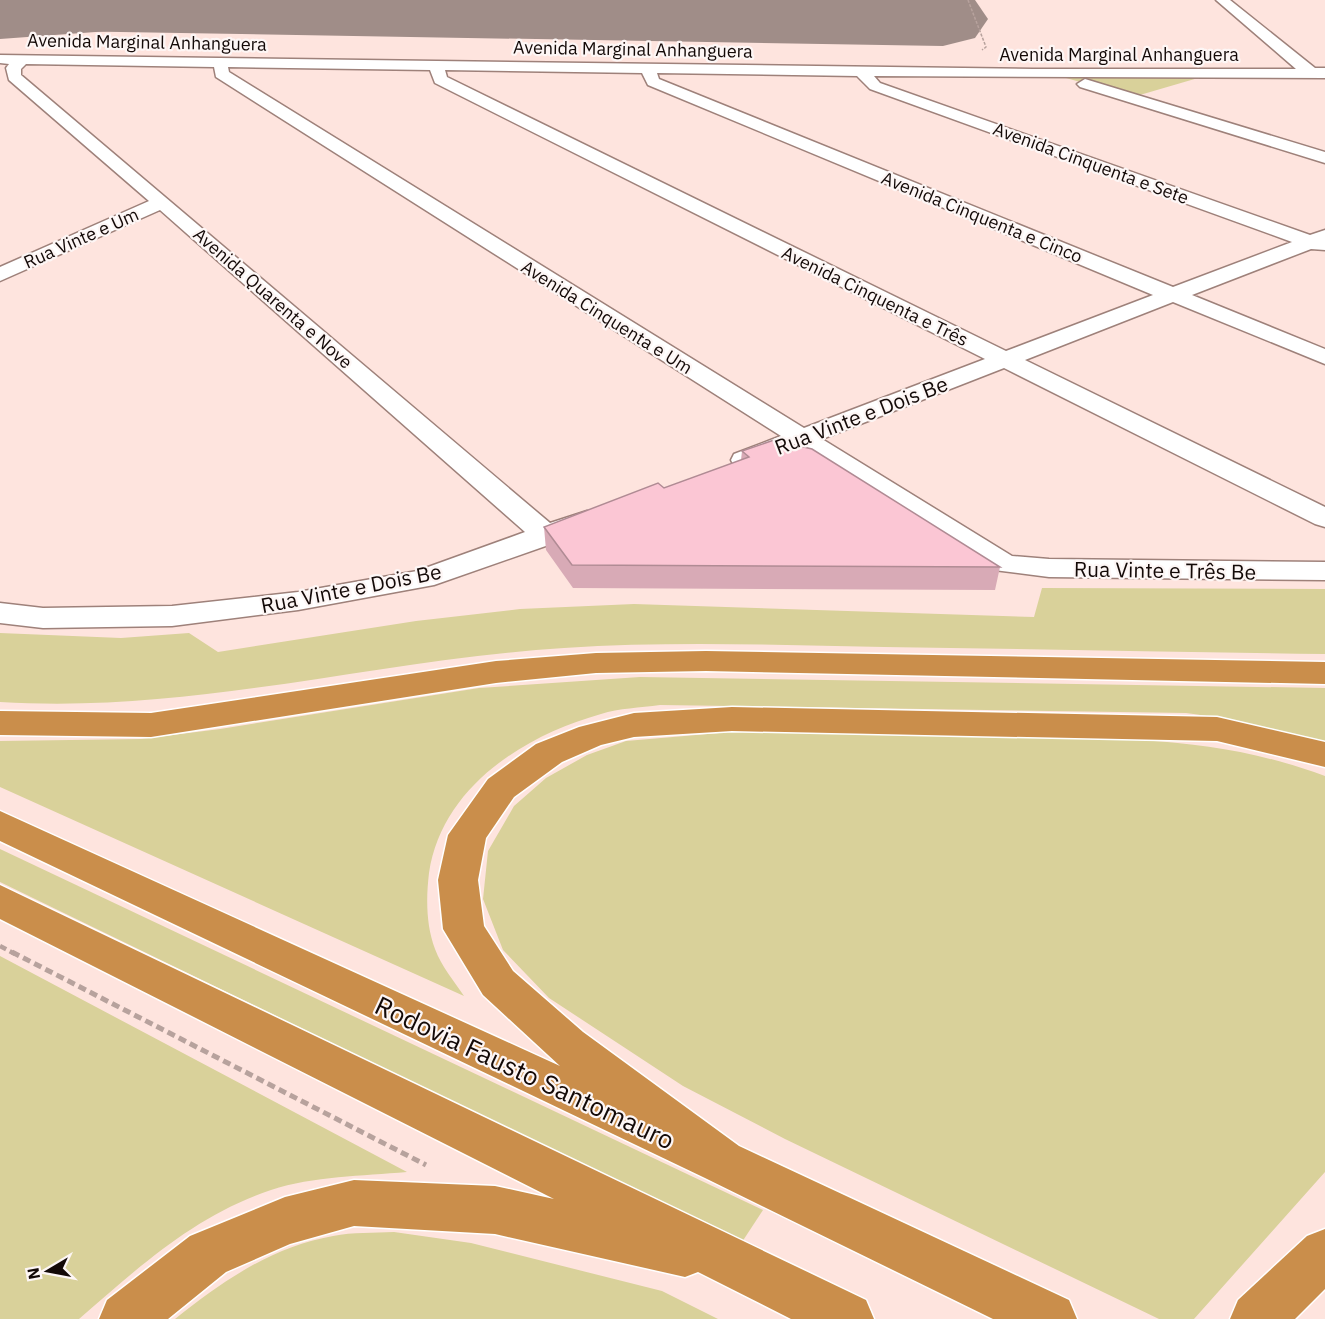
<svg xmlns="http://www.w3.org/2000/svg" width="1325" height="1319" viewBox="0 0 1325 1319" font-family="'IBM Plex Sans',sans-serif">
<rect width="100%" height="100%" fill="#fee4de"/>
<!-- green -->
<g fill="#d9d19a">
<polygon points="1066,78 1198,78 1133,97"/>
<path d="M 1042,588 L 1325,589 L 1325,654 C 1178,652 1031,649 884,647 C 778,645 670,641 564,648 C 373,660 194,714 0,702 L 0,633 L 121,638 L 189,633 L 218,652 L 416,621 L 520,609 L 634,604 L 1034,617 Z"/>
<path d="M 640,677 L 1325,688 L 1325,747 C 1280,728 1235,720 1186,713 L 660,705 C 640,708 619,708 601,714 C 523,736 442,787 429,873 C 426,898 426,925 435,949 C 441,966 455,982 464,996 L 0,787 L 0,741 L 141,739 L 220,729 L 479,688 Z"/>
<path d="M 731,732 C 824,733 917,735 1010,737 C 1122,739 1217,736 1325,776 L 1325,1172 L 1194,1319 L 1159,1319 L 785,1139 L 683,1086 L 549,998 L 503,950 L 483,899 L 488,851 L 514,806 L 546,778 L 587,755 L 626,741 Z"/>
<polygon points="0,849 763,1210 742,1242 0,882"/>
<path d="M 0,956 L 407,1172 C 362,1176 314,1176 271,1190 C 195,1215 139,1267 79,1319 L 0,1319 Z"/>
<path d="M 394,1232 L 471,1243 L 662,1291 L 718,1319 L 175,1319 C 223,1281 271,1247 333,1236 C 353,1232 374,1233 394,1232 Z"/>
</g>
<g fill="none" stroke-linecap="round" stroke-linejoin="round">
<!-- taxiway -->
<polygon fill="#a08d88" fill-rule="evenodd" points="237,0 283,0 291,8 285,15 273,19 0,39 0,17"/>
<!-- runway -->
<polygon fill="#a08d88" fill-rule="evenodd" points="0,0 975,0 988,19 975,38 943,46 0,30"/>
<defs>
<g id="minor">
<path d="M 1216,0 L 1230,0 L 1315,68 L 1325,68 L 1325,78 L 874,76 L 880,83 L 1310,235 L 1325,230 L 1325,250 L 1311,249 L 1192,295 L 1325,349 L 1325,364 L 1173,302 L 1025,360 L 1325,507 L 1325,527 L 1315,524 L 1004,368 L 822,439 L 1012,556 L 1049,559 L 1325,562 L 1325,580 L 1049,577 L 994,570 L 799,448 C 780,455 755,471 734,466 L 731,460 L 734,454 L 781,436 L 216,77 L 214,67 L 26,64 L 21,69 L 21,75 L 550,523 L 587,511 L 597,514 L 601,520 L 597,526 L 557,542 L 434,585 L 298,610 L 172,626 L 43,628 L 0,623 L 0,603 L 43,608 L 172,606 L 298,592 L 417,571 L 525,532 L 160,210 L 0,281 L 0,267 L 149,201 L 9,80 L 6,68 L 9,64 L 0,63 L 0,55 L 1033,69 L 1296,69 ZM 228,67 L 430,70 L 435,83 L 985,359 L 804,428 L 229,72 ZM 445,70 L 642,73 L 648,85 L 1153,295 L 1006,351 L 447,77 ZM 657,73 L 857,76 L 870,89 L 1292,242 L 1173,287 L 659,79 Z"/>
<polygon points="1085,79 1325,152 1325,163 1080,87 1077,84"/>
</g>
<g id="motorway">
<polygon points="706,651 1325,662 1325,684 706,671 596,673 496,683 151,737 0,735 0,711 151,713 496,661 596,653"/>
<polygon points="732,707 1217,717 1325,742 1325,767 1217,741 732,731 634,737 601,745 562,762 514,797 486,838 478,880 484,926 513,971 583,1032 739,1146 1069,1300 1077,1319 993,1319 705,1178 0,841 0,811 560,1066 483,995 443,929 438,880 448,835 488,779 536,744 579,727 634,713"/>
<polygon points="0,885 866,1300 874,1319 791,1319 698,1272 685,1277 495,1234 354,1226 290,1244 226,1272 168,1319 99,1319 107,1300 190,1236 285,1197 354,1180 495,1186 554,1199 0,919"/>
<polygon points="1325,1229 1325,1289 1295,1319 1230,1319 1238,1300 1307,1236"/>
</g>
</defs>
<!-- minor casing -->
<use href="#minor" stroke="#9e817a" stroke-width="3"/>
<!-- motorway casing -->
<use href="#motorway" stroke="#fff" stroke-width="3"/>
<!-- path-far2 -->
<polyline stroke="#b7a29d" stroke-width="1.5" stroke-dasharray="3 1.5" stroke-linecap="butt" points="968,0 986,47 982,50"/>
<!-- path-far1 -->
<polyline stroke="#b7a29d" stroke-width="4.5" stroke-dasharray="7 4" stroke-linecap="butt" points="0,946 15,954"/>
<!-- path -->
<polyline stroke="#b7a29d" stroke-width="5" stroke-dasharray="8 4.5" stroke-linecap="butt" points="12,952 426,1165"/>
<!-- minor -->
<use href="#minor" fill="#fff" fill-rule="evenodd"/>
<!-- motorway -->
<use href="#motorway" fill="#ca8e4b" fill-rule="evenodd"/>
</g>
<!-- wall -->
<polygon fill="#d8aab6" points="742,451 1000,567 995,590 573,588 546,550 544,527 664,488 741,460"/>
<!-- building -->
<polygon fill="#fbc6d4" stroke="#b08b94" stroke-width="1.5" points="774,440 812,449 1000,567 572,565 544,527 658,483 664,488 749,457 742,451"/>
<g text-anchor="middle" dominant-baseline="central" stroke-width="4.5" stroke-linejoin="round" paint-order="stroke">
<!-- far-street labels -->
<g font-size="18" fill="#130907" stroke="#fdf6f5">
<text transform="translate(147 42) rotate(1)">Avenida Marginal Anhanguera</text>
<text transform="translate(633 49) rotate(1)">Avenida Marginal Anhanguera</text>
<text x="1119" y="54">Avenida Marginal Anhanguera</text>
<text transform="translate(1091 163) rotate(20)">Avenida Cinquenta e Sete</text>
<text transform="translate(982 217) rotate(22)">Avenida Cinquenta e Cinco</text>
<text transform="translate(81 238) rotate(-24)">Rua Vinte e Um</text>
<text transform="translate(875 296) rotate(26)">Avenida Cinquenta e Três</text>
<text transform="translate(273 298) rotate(41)">Avenida Quarenta e Nove</text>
<text transform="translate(607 317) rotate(32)">Avenida Cinquenta e Um</text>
</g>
<!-- street labels -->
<g font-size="21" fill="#130907" stroke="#fdf6f5">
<text transform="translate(861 415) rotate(-21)">Rua Vinte e Dois Be</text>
<text transform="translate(1165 570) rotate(1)">Rua Vinte e Três Be</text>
<text transform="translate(351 588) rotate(-11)">Rua Vinte e Dois Be</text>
</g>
<!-- near-street labels -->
<g font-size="26" fill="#130907" stroke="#fdf6f5">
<text transform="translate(525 1072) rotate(25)">Rodovia Fausto Santomauro</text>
</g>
</g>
<!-- north arrow -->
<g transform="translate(48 1271) rotate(260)" stroke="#fdf6f5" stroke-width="4.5" paint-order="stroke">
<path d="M0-4.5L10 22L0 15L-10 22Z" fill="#130907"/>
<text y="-9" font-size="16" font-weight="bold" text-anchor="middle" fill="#130907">N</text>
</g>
</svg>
